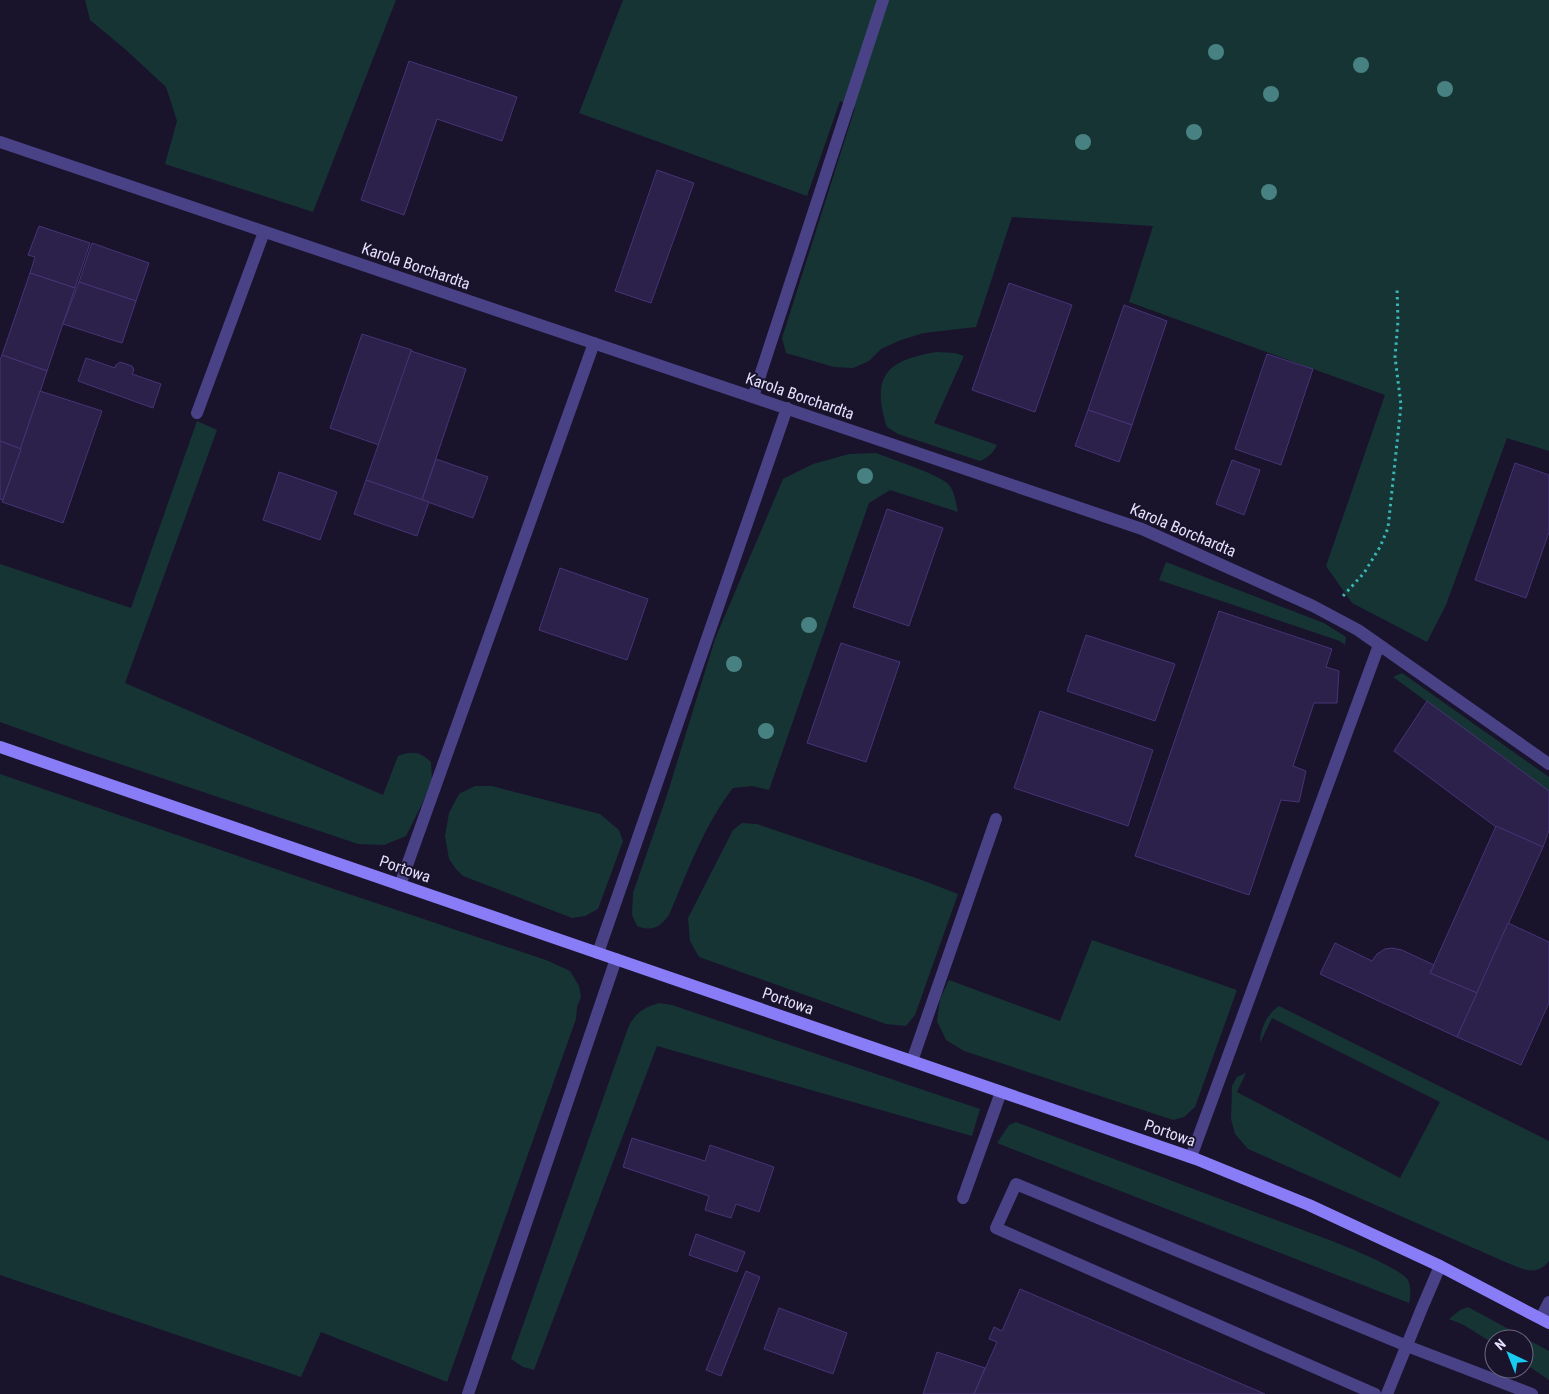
<svg xmlns="http://www.w3.org/2000/svg" width="1549" height="1394" viewBox="0 0 1549 1394" font-family="'Roboto Condensed',sans-serif">
<rect width="100%" height="100%" fill="#19132c"/>
<!-- green -->
<g fill="#173435">
<polygon points="85,0 396,0 313,212 165,164 177,121 166,87 125,49 90,20"/>
<polygon points="623,0 1549,0 1549,451 1507,438 1446,605 1427,642 1352,603 1326,566 1385,395 1129,302 1153,226 1012,217 976,327 924,333 901,340 881,349 869,361 853,368 834,367 786,353 782,338 855,108 840,101 807,196 579,113"/>
<path d="M 937,352 L 955,353 L 964,356 L 934,423 L 997,445 C 993,453 989,457 980,461 L 898,434 L 887,427 C 871,376 886,360 937,352 Z"/>
<path d="M 197,421 L 217,430 L 125,683 L 383,795 L 398,756 C 413,751 419,751 431,762 L 432,780 L 422,804 L 406,836 L 384,845 L 358,844 L 78,750 L 0,722 L 0,564 L 131,608 Z"/>
<path d="M 876,453 C 891,459 941,475 949,485 C 955,492 956,504 958,512 L 890,490 L 869,503 L 769,790 L 752,786 L 733,788 C 704,825 688,871 669,915 C 660,927 653,932 637,926 L 632,915 L 633,893 L 667,795 L 715,639 L 783,479 L 813,464 L 849,454 Z"/>
<polygon points="1166,562 1324,623 1346,637 1345,645 1340,641 1159,580"/>
<polygon points="1402,673 1549,777 1549,791 1393,677"/>
<polygon points="0,774 334,889 546,960 570,971 579,986 581,997 577,1007 576,1019 447,1382 321,1332 301,1377 0,1275"/>
<polygon points="475,786 492,786 600,814 619,830 623,841 598,909 585,916 572,918 463,876 456,869 449,859 445,836 449,813 459,794"/>
<polygon points="742,823 757,824 919,879 958,894 915,1015 906,1026 886,1024 699,957 690,941 688,918 733,830"/>
<polygon points="1092,940 1237,990 1195,1107 1184,1117 1173,1120 964,1051 946,1040 937,1021 940,999 949,980 1060,1021"/>
<path d="M 659,1003 L 672,1005 L 980,1109 L 972,1136 L 657,1046 L 534,1370 L 523,1367 L 511,1359 L 628,1028 C 635,1013 643,1008 659,1003 Z"/>
<path d="M 1279,1006 L 1549,1141 L 1549,1261 C 1537,1276 1525,1270 1510,1264 L 1248,1149 L 1235,1134 L 1231,1119 L 1232,1086 L 1237,1077 L 1246,1073 L 1237,1092 L 1400,1178 L 1440,1102 L 1272,1018 L 1260,1043 C 1260,1029 1267,1014 1279,1006 Z"/>
<path d="M 1016,1122 L 1332,1241 C 1347,1247 1400,1268 1408,1280 C 1411,1287 1411,1296 1409,1303 L 997,1143 L 1009,1125 Z"/>
<polygon points="1468,1307 1549,1351 1549,1380 1524,1363 1524,1339 1494,1339 1494,1344 1464,1325 1449,1319 1460,1310"/>
</g>
<!-- building -->
<g fill="#2c214b" stroke="#463476">
<polygon points="409,61 517,97 502,141 437,119 404,215 361,200"/>
<polygon points="657,170 694,183 651,303 615,291"/>
<polygon points="39,226 90,243 75,288 30,273 35,257 28,255"/>
<polygon points="92,243 149,263 136,301 79,282"/>
<polygon points="30,273 75,288 47,371 2,355"/>
<polygon points="79,282 136,301 122,343 63,324"/>
<polygon points="1009,283 1072,305 1035,412 972,390"/>
<polygon points="1124,305 1167,321 1132,425 1088,410"/>
<polygon points="362,334 412,350 379,445 330,428"/>
<polygon points="411,351 466,369 422,500 366,480"/>
<polygon points="1267,354 1313,369 1281,465 1235,449"/>
<polygon points="2,355 47,371 21,449 0,441 0,360"/>
<polygon points="86,358 115,368 116,365 120,362 132,366 134,370 132,374 161,384 153,408 78,381"/>
<polygon points="40,391 102,411 63,523 2,502"/>
<polygon points="1088,410 1132,425 1119,462 1075,446"/>
<polygon points="0,441 21,449 3,500 0,499"/>
<polygon points="436,459 488,477 473,518 422,500"/>
<polygon points="1232,460 1260,470 1244,515 1216,504"/>
<polygon points="1515,463 1549,475 1549,532 1526,598 1475,580"/>
<polygon points="279,472 337,492 320,540 263,520"/>
<polygon points="366,480 429,502 417,536 354,514"/>
<polygon points="887,509 943,528 909,626 853,607"/>
<polygon points="560,568 648,599 627,660 539,630"/>
<polygon points="1219,611 1332,649 1326,667 1339,671 1337,703 1314,703 1293,766 1306,771 1299,802 1281,800 1249,895 1135,856"/>
<polygon points="1086,635 1175,664 1155,721 1067,691"/>
<polygon points="841,643 900,662 866,762 807,743"/>
<polygon points="1427,701 1549,791 1549,830 1543,847 1496,827 1394,751"/>
<polygon points="1040,711 1153,750 1128,826 1014,788"/>
<polygon points="1496,826 1543,847 1477,993 1430,973"/>
<polygon points="1508,923 1549,942 1549,1003 1521,1065 1457,1037"/>
<polygon points="1335,943 1372,961 1377,954 1385,949 1392,948 1402,950 1434,965 1430,973 1477,993 1457,1037 1320,974"/>
<polygon points="632,1138 705,1161 710,1145 774,1167 759,1212 736,1204 731,1218 705,1210 709,1196 623,1167"/>
<polygon points="696,1234 745,1252 737,1272 689,1255"/>
<polygon points="746,1271 760,1277 721,1376 706,1370"/>
<polygon points="1020,1289 1265,1394 974,1394 997,1342 989,1339 994,1327 1002,1331"/>
<polygon points="779,1308 847,1333 833,1374 764,1349"/>
<polygon points="937,1352 985,1368 974,1394 923,1394"/>
</g>
<g fill="none" stroke-linecap="round" stroke-linejoin="round">
<!-- path -->
<polyline stroke="#39b6b8" stroke-width="3" stroke-dasharray="2.5 4" stroke-linecap="butt" points="1343,596 1364,573 1380,547 1388,528 1401,405 1395,357 1398,321 1397,288"/>
<!-- lane -->
<g stroke="#494287" stroke-width="12">
<polyline points="753,397 883,0"/>
<polyline points="197,413 264,232"/>
<polyline points="400,885 594,343"/>
<polyline points="912,1061 996,819"/>
<polyline points="1191,1157 1379,645"/>
<polyline points="963,1198 1001,1092"/>
<polyline points="1541,1318 1549,1302"/>
<polyline points="1375,1394 996,1228 1016,1184 1407,1346 1532,1394"/>
<polyline points="1387,1394 1422,1308 1440,1266"/>
</g>
<!-- street -->
<g stroke="#494287" stroke-width="12">
<polyline points="0,142 1142,529 1313,606 1358,630 1549,764"/>
<polyline points="598,953 787,408"/>
<polyline points="468,1394 616,959"/>
</g>
<!-- secondary -->
<polyline stroke="#897df7" stroke-width="12" points="0,747 1196,1159 1309,1205 1440,1266 1549,1323"/>
</g>
<!-- trees -->
<g fill="#488181">
<circle cx="1216" cy="52" r="8"/>
<circle cx="1361" cy="65" r="8"/>
<circle cx="1445" cy="89" r="8"/>
<circle cx="1271" cy="94" r="8"/>
<circle cx="1194" cy="132" r="8"/>
<circle cx="1083" cy="142" r="8"/>
<circle cx="1269" cy="192" r="8"/>
<circle cx="865" cy="476" r="8"/>
<circle cx="809" cy="625" r="8"/>
<circle cx="734" cy="664" r="8"/>
<circle cx="766" cy="731" r="8"/>
</g>
<g text-anchor="middle" dominant-baseline="central" stroke-width="4" stroke-linejoin="round" paint-order="stroke">
<!-- street labels -->
<g font-size="16" fill="#e5e0fd" stroke="#19132c">
<text transform="translate(416 266) rotate(19)">Karola Borchardta</text>
<text transform="translate(800 396) rotate(19)">Karola Borchardta</text>
<text transform="translate(1183 530) rotate(23)">Karola Borchardta</text>
<text transform="translate(405 869) rotate(19)">Portowa</text>
<text transform="translate(788 1001) rotate(19)">Portowa</text>
<text transform="translate(1170 1133) rotate(19)">Portowa</text>
</g>
</g>
<!-- north arrow -->
<g transform="translate(1509 1354) rotate(317)"><circle r="24" fill="#19132c" stroke="#6b6580"/>
<path d="M0-4L9 19L0 12L-9 19Z" fill="#18ccf1"/>
<text y="-8" font-size="14" font-weight="bold" text-anchor="middle" fill="#e5e0fd">N</text>
</g>
</svg>
